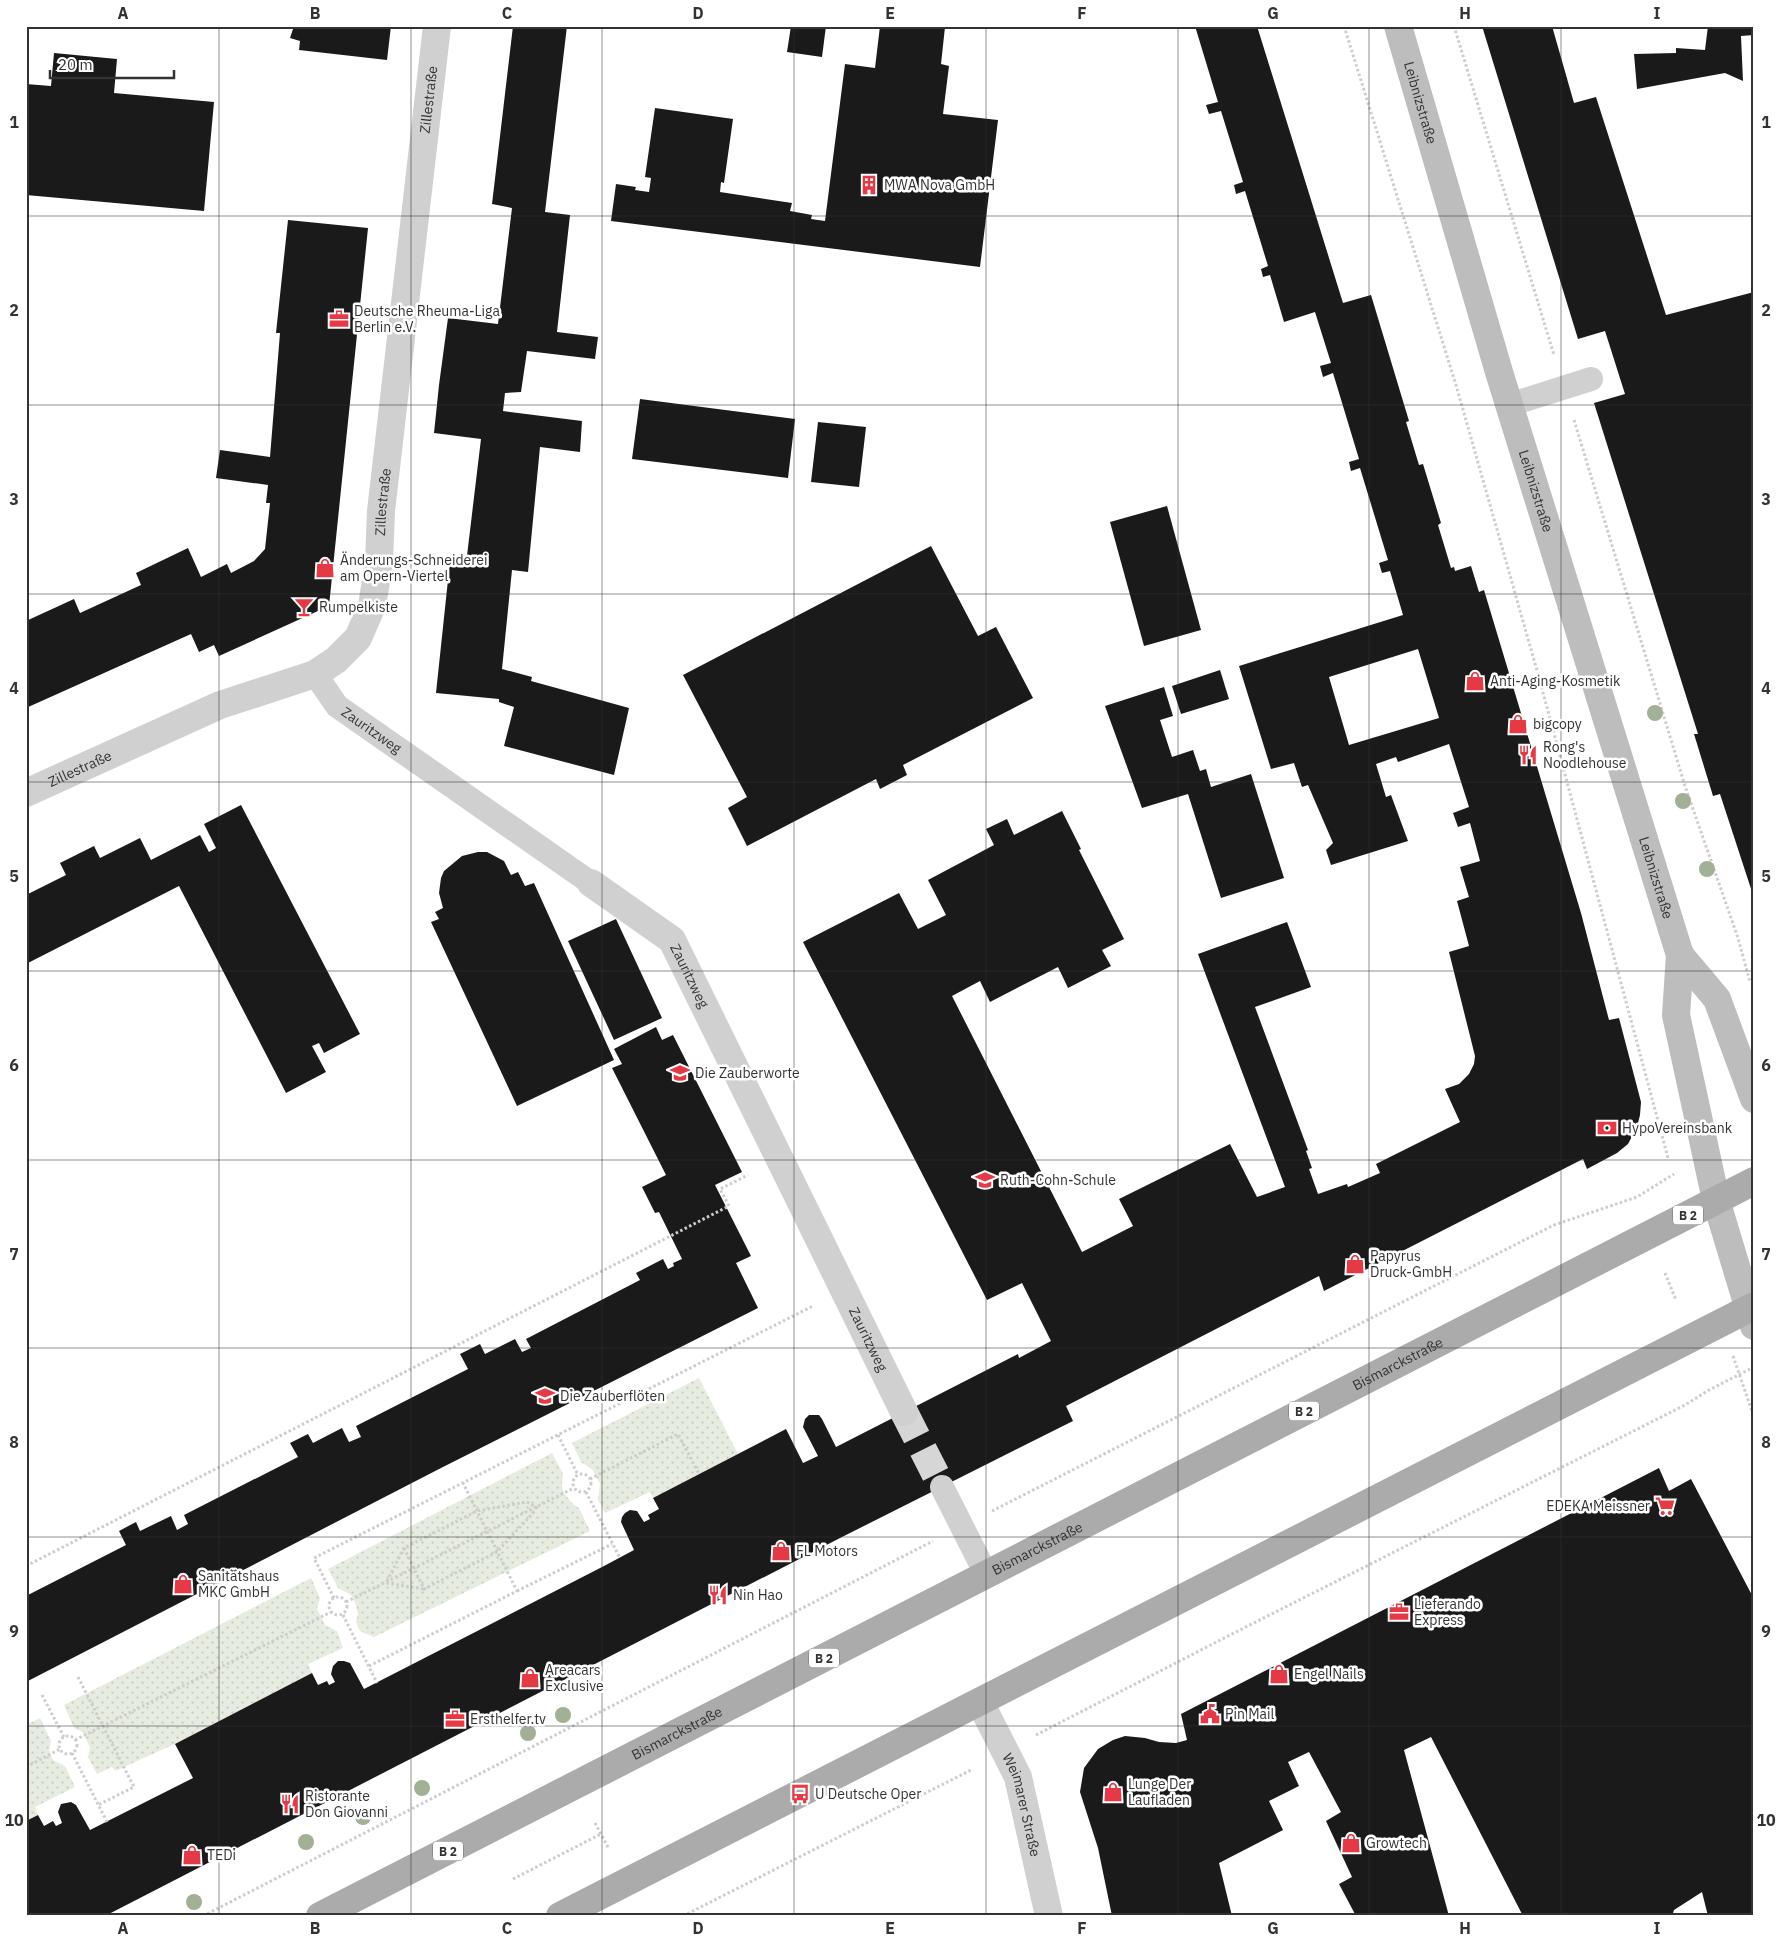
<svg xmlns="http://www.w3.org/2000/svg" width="1780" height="1942" viewBox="0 0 1780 1942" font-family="'IBM Plex Sans',sans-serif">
<defs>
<pattern id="park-dots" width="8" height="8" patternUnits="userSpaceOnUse" patternTransform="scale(1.25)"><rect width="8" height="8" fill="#e6ecdf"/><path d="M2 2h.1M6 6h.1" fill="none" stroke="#c6cbc0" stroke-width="1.8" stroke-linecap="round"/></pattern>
</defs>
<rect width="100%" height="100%" fill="#fff"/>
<!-- park -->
<g fill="url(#park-dots)">
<polygon points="699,1378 738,1454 653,1498 650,1492 605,1513 598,1500 600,1484 593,1470 581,1462 572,1443"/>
<polygon points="552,1453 563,1474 562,1484 563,1492 574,1505 579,1508 590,1531 374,1637 360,1631 356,1622 358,1614 355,1602 351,1595 338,1588 328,1569"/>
<polygon points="311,1578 320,1598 317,1609 325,1625 337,1631 343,1648 308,1664 312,1673 175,1744 115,1771 112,1767 97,1774 88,1757 90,1748 83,1732 74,1728 64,1705"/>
<polygon points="40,1718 51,1741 49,1750 53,1760 65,1766 75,1787 35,1807 38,1815 26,1821 26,1725"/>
</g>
<!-- building -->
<g fill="#1a1a1a" fill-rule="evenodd">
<polygon points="294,26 391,26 387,60 299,50 300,41 290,38"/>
<polygon points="513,26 567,26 545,212 570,215 557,332 598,337 595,359 527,351 521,392 505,393 503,411 582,421 580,452 540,447 528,572 512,570 502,669 532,677 531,681 629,708 614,775 504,746 514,707 499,702 499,699 436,693 450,561 466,564 481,439 434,433 439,385 448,318 498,324 512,208 492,204"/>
<polygon points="791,26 826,26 822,57 787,52"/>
<polygon points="880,26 945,27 941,64 949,66 943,114 998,120 980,267 611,221 616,184 636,187 635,190 649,192 651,178 645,177 655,108 733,119 724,183 721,182 720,192 792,203 790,211 812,215 811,219 825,221 845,64 875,68"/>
<path d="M 1195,26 L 1257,26 L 1343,303 L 1371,295 L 1409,421 L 1406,422 L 1419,465 L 1423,464 L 1441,523 L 1438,525 L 1451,568 L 1454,567 L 1455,571 L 1471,566 L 1479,592 L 1484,590 L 1581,913 L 1609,1020 L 1619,1018 L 1641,1102 L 1640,1115 L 1637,1127 L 1628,1144 L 1617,1153 L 1587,1169 L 1583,1159 L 1324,1291 L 1319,1276 L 1066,1406 L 1073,1421 L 842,1537 L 105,1916 L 26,1916 L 26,1821 L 38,1815 L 44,1826 L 53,1821 L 56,1826 L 62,1823 L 58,1812 L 61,1804 L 71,1802 L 76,1805 L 90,1830 L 193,1778 L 175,1744 L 312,1673 L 318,1685 L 327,1681 L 329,1685 L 335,1682 L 331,1674 L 333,1666 L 338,1661 L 344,1661 L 350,1663 L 364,1689 L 604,1566 L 634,1550 L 621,1522 L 622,1517 L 625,1513 L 630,1510 L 637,1511 L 644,1522 L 650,1519 L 648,1515 L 659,1509 L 653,1498 L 786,1429 L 803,1463 L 818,1456 L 803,1427 L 805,1419 L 809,1415 L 819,1415 L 822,1419 L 836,1447 L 1018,1354 L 1019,1358 L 1051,1341 L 1022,1283 L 987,1300 L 803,942 L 899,893 L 918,929 L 946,915 L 928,880 L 994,845 L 986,829 L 1007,819 L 1014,835 L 1062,811 L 1081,849 L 1079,850 L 1124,939 L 1102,950 L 1111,966 L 1068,988 L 1058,967 L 990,1002 L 980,981 L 952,996 L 1082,1252 L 1133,1226 L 1119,1199 L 1230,1144 L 1257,1197 L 1285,1187 L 1198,954 L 1287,922 L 1311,987 L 1255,1007 L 1308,1150 L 1306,1151 L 1312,1168 L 1309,1169 L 1318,1194 L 1347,1184 L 1348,1187 L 1380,1173 L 1376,1164 L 1460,1122 L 1445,1089 L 1459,1084 L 1469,1074 L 1474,1064 L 1475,1056 L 1449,952 L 1469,946 L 1457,901 L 1469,897 L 1460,867 L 1480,861 L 1470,823 L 1458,827 L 1453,813 L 1469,807 L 1449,744 L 1398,762 L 1396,757 L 1376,764 L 1386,797 L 1391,795 L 1408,841 L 1331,865 L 1326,850 L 1333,843 L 1308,785 L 1302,787 L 1294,763 L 1271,769 L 1239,666 L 1403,615 L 1390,571 L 1382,573 L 1379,563 L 1388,560 L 1360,468 L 1351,471 L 1349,462 L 1359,459 L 1333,373 L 1323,377 L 1320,366 L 1331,363 L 1315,312 L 1284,322 L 1270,275 L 1263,277 L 1261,269 L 1268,266 L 1245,191 L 1236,194 L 1234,185 L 1243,182 L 1221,111 L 1209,114 L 1206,105 L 1218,102 ZM 1418,649 L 1439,718 L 1349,745 L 1329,677 Z"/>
<polygon points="1482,26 1552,26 1574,103 1596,97 1666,315 1754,292 1754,898 1720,794 1713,796 1694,734 1698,734 1594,403 1625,394 1605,331 1578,339"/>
<polygon points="1708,26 1754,26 1754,35 1741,36 1743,81 1725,73 1637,89 1634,54 1676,53 1676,48 1705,50"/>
<polygon points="54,53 117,59 114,93 214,102 204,211 26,195 26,84 51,86"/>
<polygon points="288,220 368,228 329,606 219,656 214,645 199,652 191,634 26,708 26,621 74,599 80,613 141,585 136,573 188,548 201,577 227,564 231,573 254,561 265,549 270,503 266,503 268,485 216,478 220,450 270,457 280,333 276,333"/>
<polygon points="640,399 795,419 788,478 632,459"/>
<polygon points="818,422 866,427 859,487 811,482"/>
<polygon points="1167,506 1201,630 1144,646 1110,522"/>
<polygon points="931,546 978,636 996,627 1033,698 903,765 907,775 880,789 876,779 747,846 728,808 747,797 683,675"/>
<polygon points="1220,670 1229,699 1181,714 1172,686"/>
<polygon points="1164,687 1173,716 1160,720 1172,757 1193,750 1200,771 1206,769 1211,787 1251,774 1284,878 1221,898 1188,794 1142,808 1105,706"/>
<polygon points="241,805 360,1034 324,1053 319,1043 312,1046 326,1072 286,1093 179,886 26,964 26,895 66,875 60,863 94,846 100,858 140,838 151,860 200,835 209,852 216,848 204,824"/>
<polygon points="478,852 487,852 504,861 511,875 518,872 525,886 534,883 614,1060 517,1106 431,922 439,919 435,912 443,908 439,893 441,878 444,871 462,856"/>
<polygon points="616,919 662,1018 614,1040 568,941"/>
<polygon points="656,1027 662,1040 673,1035 742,1172 715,1185 751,1256 736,1263 758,1308 441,1468 26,1682 26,1596 126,1545 119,1531 136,1522 140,1531 171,1516 177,1530 188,1524 184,1515 298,1457 290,1443 308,1434 313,1443 342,1428 349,1442 361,1437 356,1426 468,1369 460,1354 480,1344 485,1354 515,1339 522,1352 531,1348 526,1339 640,1280 636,1273 663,1259 668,1269 674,1266 673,1263 682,1259 659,1212 655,1213 642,1187 666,1175 612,1068 622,1064 614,1049"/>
<polygon points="1659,1468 1669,1491 1691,1479 1754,1599 1754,1915 1708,1916 1702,1892 1674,1910 1672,1916 1523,1916 1431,1737 1404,1750 1449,1916 1356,1916 1339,1884 1352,1877 1326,1821 1341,1812 1309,1752 1288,1762 1299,1786 1269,1801 1283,1830 1219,1863 1232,1916 1112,1916 1098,1848 1080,1792 1084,1768 1098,1749 1113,1740 1125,1736 1145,1738 1159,1742 1176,1743 1187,1740 1181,1714"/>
</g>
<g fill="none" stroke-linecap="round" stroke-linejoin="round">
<!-- street-tunnel -->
<polyline stroke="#d6d6d6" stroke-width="28" stroke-dasharray="28 14" stroke-linecap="butt" points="904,1412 942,1487"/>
<!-- path -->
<g stroke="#cdcdcd" stroke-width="3" stroke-dasharray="2.5 2.5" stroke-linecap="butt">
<polyline points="1344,26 1456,385 1538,674 1668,1158"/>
<polyline points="1454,26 1554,355"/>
<polyline points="1574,420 1685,786 1738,938 1750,982"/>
<polyline points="1665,1273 1676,1300"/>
<polyline points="1733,1356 1754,1417"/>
<polyline points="558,1435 578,1475"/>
<circle cx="582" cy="1483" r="9"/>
<polyline points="590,1479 678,1434 699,1474"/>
<polyline points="586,1492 620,1558"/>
<polyline points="992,1511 1554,1225 1637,1197 1674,1174"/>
<polyline points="404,1548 424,1589 497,1552 533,1513 536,1507 527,1502 477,1511 404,1548 386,1583 424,1589"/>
<polyline points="26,1566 729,1206 720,1189 748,1175"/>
<polyline points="517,1591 612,1544"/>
<circle cx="338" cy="1606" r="9"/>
<polyline points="334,1598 314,1558 813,1306"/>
<polyline points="346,1602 574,1488"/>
<polyline points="343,1615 377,1683"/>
<polyline points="369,1666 517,1591 463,1483"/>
<polyline points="78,1677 134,1787 98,1805"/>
<polyline points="42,1695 64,1737"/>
<polyline points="1036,1735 1234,1633 1685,1405 1709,1390 1754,1367"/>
<circle cx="68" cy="1745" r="9"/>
<polyline points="75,1740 331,1612"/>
<polyline points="72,1753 107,1822"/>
<polyline points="26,1767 60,1749"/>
<polyline points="595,1823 609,1849"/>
<polyline points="513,1879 601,1834"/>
<polyline points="203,1916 933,1541"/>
<polyline points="683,1916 973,1769"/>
</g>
<!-- lane -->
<g stroke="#d0d0d0" stroke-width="24">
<polyline points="1509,405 1591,379"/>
<path id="s1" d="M 315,674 L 337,706 L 591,883"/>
<polyline points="942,1487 986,1574"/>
</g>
<!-- street -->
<g stroke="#d0d0d0" stroke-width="28">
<path id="s2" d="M 26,793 L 220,705 L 315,674 L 336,660 L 358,638 L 372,606 L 379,562 L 381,511 L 437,26"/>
<path id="s3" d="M 591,883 L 672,940 L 904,1412"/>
<path id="s4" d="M 980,1702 L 1018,1777 L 1049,1916"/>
</g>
<!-- secondary -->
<g stroke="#bdbdbd" stroke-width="28">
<path id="s5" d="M 1398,26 L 1499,372 L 1680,955 L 1676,1015 L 1716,1200 L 1754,1326"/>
<polyline points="1680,955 1717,999 1754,1099"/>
</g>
<!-- primary -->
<g stroke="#ababab" stroke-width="28">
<path id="s6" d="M 320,1916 L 1754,1181"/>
<polyline points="560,1916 1754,1306"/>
</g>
</g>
<!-- trees -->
<g fill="#a2b095">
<circle cx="1655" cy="713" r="8"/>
<circle cx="1683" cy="801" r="8"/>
<circle cx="1707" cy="869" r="8"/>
<circle cx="563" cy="1715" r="8"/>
<circle cx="528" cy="1733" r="8"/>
<circle cx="422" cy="1788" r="8"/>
<circle cx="363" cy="1817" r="8"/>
<circle cx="306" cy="1842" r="8"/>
<circle cx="194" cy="1902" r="8"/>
</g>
<!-- grid -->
<path fill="none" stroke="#333" stroke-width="1" stroke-opacity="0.55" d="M 219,26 L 219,1916M 411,26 L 411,1916M 602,26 L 602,1916M 794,26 L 794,1916M 986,26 L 986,1916M 1178,26 L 1178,1916M 1369,26 L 1369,1916M 1561,26 L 1561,1916M 26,216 L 1754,216M 26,405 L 1754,405M 26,594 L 1754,594M 26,782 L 1754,782M 26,971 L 1754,971M 26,1160 L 1754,1160M 26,1348 L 1754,1348M 26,1537 L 1754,1537M 26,1726 L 1754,1726"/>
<!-- icons -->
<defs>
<symbol id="building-bare" viewBox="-9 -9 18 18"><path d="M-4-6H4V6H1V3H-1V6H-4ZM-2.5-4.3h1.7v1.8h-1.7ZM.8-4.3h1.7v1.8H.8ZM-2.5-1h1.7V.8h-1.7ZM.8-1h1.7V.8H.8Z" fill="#e63946" stroke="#fff" stroke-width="2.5" paint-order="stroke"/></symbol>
<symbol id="office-bare" viewBox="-9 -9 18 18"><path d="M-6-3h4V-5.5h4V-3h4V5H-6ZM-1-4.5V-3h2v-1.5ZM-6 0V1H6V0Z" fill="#e63946" stroke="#fff" stroke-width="2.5" paint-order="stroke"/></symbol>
<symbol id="shop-bare" viewBox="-9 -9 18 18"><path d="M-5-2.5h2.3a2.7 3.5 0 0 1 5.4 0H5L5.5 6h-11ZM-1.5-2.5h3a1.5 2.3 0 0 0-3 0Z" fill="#e63946" stroke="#fff" stroke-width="2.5" paint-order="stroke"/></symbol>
<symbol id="bar-bare" viewBox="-9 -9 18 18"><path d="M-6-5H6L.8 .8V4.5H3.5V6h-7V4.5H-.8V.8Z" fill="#e63946" stroke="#fff" stroke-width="2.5" paint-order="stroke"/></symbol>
<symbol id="restaurant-bare" viewBox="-9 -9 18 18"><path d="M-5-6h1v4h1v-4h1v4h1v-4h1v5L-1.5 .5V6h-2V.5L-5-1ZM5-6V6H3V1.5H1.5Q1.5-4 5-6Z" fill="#e63946" stroke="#fff" stroke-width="2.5" paint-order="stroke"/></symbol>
<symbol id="school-bare" viewBox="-9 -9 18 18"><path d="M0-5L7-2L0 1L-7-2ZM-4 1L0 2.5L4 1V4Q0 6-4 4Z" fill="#e63946" stroke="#fff" stroke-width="2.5" paint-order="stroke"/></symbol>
<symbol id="bank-bare" viewBox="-9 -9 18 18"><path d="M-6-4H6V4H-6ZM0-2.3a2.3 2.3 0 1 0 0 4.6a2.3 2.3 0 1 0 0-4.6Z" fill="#e63946" stroke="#fff" stroke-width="2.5" paint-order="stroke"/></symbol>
<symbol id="supermarket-bare" viewBox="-9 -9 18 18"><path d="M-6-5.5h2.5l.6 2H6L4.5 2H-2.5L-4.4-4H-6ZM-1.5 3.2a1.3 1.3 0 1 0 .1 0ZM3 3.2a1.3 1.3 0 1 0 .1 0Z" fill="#e63946" stroke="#fff" stroke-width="2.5" paint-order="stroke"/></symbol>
<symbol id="civic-bare" viewBox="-9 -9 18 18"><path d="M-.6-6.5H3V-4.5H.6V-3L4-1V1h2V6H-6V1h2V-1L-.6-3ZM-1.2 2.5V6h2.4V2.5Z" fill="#e63946" stroke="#fff" stroke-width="2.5" paint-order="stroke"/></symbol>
<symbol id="bus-bare" viewBox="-9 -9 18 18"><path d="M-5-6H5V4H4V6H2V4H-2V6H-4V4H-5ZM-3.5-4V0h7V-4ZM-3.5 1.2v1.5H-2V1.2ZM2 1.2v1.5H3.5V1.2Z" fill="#e63946" stroke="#fff" stroke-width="2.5" paint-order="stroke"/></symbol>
</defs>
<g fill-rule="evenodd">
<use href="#building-bare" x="855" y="171" width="28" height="28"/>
<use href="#office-bare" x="325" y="305" width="28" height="28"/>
<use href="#shop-bare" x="311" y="554" width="28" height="28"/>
<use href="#bar-bare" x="290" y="593" width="28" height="28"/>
<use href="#shop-bare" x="1461" y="667" width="28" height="28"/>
<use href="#shop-bare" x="1504" y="710" width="28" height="28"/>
<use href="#restaurant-bare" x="1514" y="741" width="28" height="28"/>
<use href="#school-bare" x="666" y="1059" width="28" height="28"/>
<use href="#bank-bare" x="1593" y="1114" width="28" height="28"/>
<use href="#school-bare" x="971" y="1166" width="28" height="28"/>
<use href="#shop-bare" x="1341" y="1250" width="28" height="28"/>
<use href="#school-bare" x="531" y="1382" width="28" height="28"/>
<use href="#supermarket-bare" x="1651" y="1492" width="28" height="28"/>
<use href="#shop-bare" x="767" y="1537" width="28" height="28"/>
<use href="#shop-bare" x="169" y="1570" width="28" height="28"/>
<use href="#restaurant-bare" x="704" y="1581" width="28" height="28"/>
<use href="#office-bare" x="1385" y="1598" width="28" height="28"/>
<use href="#shop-bare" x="1265" y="1660" width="28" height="28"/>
<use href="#shop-bare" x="516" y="1664" width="28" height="28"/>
<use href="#civic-bare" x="1196" y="1700" width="28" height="28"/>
<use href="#office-bare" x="441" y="1705" width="28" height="28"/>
<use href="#shop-bare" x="1099" y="1778" width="28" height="28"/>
<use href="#bus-bare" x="786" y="1780" width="28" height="28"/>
<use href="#restaurant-bare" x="276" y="1790" width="28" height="28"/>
<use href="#shop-bare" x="1337" y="1829" width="28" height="28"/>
<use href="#shop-bare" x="178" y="1841" width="28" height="28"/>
</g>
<g text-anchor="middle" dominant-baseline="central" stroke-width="5" stroke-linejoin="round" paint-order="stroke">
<!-- shield labels -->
<g fill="#fff" stroke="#707070" stroke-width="1">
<rect x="1673" y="1205.5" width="30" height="19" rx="4"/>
<rect x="1289" y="1401.5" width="30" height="19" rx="4"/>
<rect x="809" y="1648.5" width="30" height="19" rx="4"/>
<rect x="433" y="1841.5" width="30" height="19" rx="4"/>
</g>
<g font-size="12" font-weight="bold" fill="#333">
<text x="1688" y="1215">B 2</text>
<text x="1304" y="1411">B 2</text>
<text x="824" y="1658">B 2</text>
<text x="448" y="1851">B 2</text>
</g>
<!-- street labels -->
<g font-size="14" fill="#333" stroke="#fff">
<text stroke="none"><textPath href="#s2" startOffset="914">Zillestraße</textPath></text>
<text stroke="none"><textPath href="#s5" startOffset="80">Leibnizstraße</textPath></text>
<text stroke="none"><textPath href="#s5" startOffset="485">Leibnizstraße</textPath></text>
<text stroke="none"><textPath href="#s2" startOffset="509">Zillestraße</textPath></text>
<text stroke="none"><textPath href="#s1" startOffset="81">Zauritzweg</textPath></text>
<text stroke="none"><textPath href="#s2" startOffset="59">Zillestraße</textPath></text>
<text stroke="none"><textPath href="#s5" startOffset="890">Leibnizstraße</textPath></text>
<text stroke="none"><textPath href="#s3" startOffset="139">Zauritzweg</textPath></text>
<text stroke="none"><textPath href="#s3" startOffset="544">Zauritzweg</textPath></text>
<text stroke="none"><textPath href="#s6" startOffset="1211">Bismarckstraße</textPath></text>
<text stroke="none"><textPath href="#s6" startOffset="806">Bismarckstraße</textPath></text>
<text stroke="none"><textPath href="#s6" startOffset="401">Bismarckstraße</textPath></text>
<text stroke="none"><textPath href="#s4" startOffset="112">Weimarer Straße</textPath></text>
</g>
<!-- poi labels -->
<g font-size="14" fill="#333" stroke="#fff" text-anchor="start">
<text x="884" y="185">MWA Nova GmbH</text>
<text x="354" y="311">Deutsche Rheuma-Liga<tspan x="354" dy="16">Berlin e.V.</tspan></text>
<text x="340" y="560">Änderungs-Schneiderei<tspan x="340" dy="16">am Opern-Viertel</tspan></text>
<text x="319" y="607">Rumpelkiste</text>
<text x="1490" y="681">Anti-Aging-Kosmetik</text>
<text x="1533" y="724">bigcopy</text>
<text x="1543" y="747">Rong's<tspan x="1543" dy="16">Noodlehouse</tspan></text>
<text x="695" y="1073">Die Zauberworte</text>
<text x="1622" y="1128">HypoVereinsbank</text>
<text x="1000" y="1180">Ruth-Cohn-Schule</text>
<text x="1370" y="1256">Papyrus<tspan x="1370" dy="16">Druck-GmbH</tspan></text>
<text x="560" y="1396">Die Zauberflöten</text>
<text x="1650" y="1506" text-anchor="end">EDEKA Meissner</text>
<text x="796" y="1551">FL Motors</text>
<text x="198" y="1576">Sanitätshaus<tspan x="198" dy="16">MKC GmbH</tspan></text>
<text x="733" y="1595">Nin Hao</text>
<text x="1414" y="1604">Lieferando<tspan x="1414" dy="16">Express</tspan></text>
<text x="545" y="1670">Areacars<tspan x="545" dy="16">Exclusive</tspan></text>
<text x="1294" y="1674">Engel Nails</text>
<text x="1225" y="1714">Pin Mail</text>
<text x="470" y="1719">Ersthelfer.tv</text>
<text x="1128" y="1784">Lunge Der<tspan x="1128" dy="16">Laufladen</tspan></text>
<text x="815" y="1794">U Deutsche Oper</text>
<text x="305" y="1796">Ristorante<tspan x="305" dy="16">Don Giovanni</tspan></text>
<text x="1366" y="1843">Growtech</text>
<text x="207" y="1855">TEDi</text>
</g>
</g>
<!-- border -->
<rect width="1780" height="1942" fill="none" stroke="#ffffff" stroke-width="55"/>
<!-- scale -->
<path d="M50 70v8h124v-8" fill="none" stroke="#333333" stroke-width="2.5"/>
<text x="58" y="70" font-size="15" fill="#333333" stroke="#ffffff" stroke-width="4" paint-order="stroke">20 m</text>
<rect x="28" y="28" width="1724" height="1886" fill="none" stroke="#333" stroke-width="2"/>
<g font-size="16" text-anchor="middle" font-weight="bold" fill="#333">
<text x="123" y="19">A</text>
<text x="315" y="19">B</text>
<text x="507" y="19">C</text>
<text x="698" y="19">D</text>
<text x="890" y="19">E</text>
<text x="1082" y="19">F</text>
<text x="1273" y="19">G</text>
<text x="1465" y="19">H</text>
<text x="1657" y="19">I</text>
<text x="14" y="128">1</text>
<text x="1766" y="128">1</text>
<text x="14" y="316">2</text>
<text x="1766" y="316">2</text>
<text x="14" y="505">3</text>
<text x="1766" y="505">3</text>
<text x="14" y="694">4</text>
<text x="1766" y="694">4</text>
<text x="14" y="882">5</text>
<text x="1766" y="882">5</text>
<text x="14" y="1071">6</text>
<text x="1766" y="1071">6</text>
<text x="14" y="1260">7</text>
<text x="1766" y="1260">7</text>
<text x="14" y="1448">8</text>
<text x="1766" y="1448">8</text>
<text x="14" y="1637">9</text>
<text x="1766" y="1637">9</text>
<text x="14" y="1826">10</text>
<text x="1766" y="1826">10</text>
<text x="123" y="1934">A</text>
<text x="315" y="1934">B</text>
<text x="507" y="1934">C</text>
<text x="698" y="1934">D</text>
<text x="890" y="1934">E</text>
<text x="1082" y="1934">F</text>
<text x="1273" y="1934">G</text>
<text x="1465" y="1934">H</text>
<text x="1657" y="1934">I</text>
</g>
</svg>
